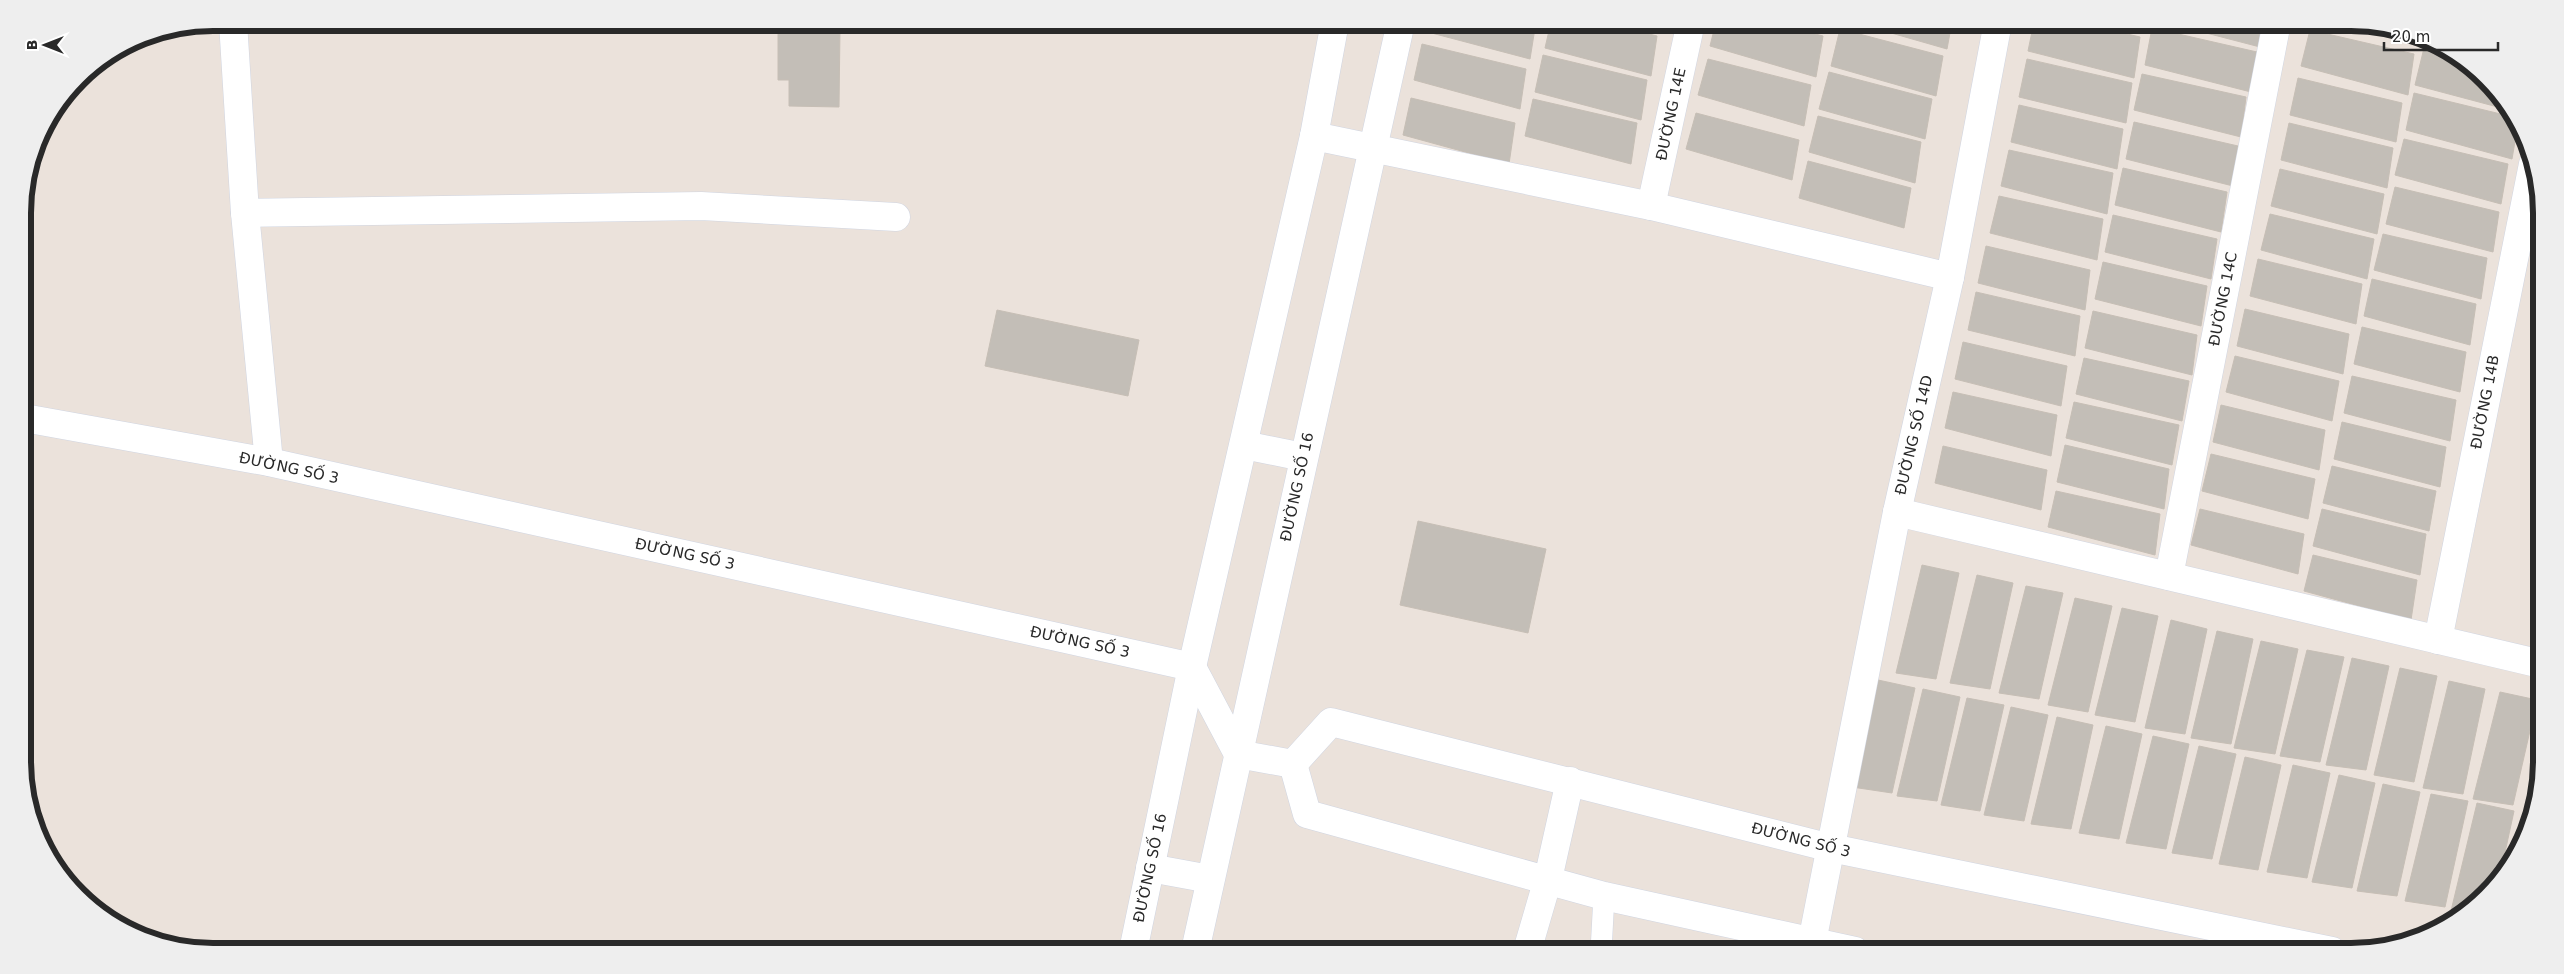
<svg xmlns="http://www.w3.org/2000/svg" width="2564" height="974" viewBox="0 0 2564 974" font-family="'DejaVu Sans',sans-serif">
<rect width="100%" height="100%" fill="#ebe2db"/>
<!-- building -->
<g fill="#c3beb7" stroke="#c6beb5">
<rect x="778" y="22" width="62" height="5"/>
<polygon points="1426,22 1536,22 1530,59 1424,31"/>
<polygon points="1551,22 1602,22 1657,36 1651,76 1545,48"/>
<polygon points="1632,22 1662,22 1661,30"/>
<polygon points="1716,22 1769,22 1823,36 1816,77 1710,46"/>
<polygon points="1814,22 1831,22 1830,27"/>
<polygon points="1853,22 1952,22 1947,49"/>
<polygon points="2034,22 2076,22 2140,37 2134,78 2028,51"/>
<polygon points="2118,22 2146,22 2145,30"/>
<polygon points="2164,22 2263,22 2260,47"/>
<polygon points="2334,22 2350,22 2412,33 2421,37 2420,46"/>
<polygon points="778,27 840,27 839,107 789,106 789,80 778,80"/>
<polygon points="2152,28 2257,52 2251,92 2145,65"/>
<polygon points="1840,29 1943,56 1936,96 1831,66"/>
<polygon points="2310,30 2414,54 2408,95 2301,66"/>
<polygon points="1422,44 1526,69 1520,109 1414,80"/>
<polygon points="2424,48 2459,56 2502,97 2509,110 2415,85"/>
<polygon points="1543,55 1647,80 1641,120 1535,92"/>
<polygon points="1708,59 1811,85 1804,126 1698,95"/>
<polygon points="2027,59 2132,83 2126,123 2019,97"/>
<polygon points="1829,72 1932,99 1925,139 1819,109"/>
<polygon points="2142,74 2246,97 2241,137 2134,110"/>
<polygon points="2298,78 2402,103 2396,142 2290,115"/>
<polygon points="2414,93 2513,117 2518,124 2512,159 2406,130"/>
<polygon points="1411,98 1515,123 1509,164 1403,135"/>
<polygon points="1533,99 1637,123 1631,164 1525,136"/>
<polygon points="2019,105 2123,129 2117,169 2011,142"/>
<polygon points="1696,113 1799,140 1792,180 1686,149"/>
<polygon points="1818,116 1921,142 1915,183 1809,152"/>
<polygon points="2134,122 2238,146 2233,186 2126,159"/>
<polygon points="2289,123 2393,148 2387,188 2281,160"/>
<polygon points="2404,139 2508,164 2501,204 2395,175"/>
<polygon points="2009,150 2113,173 2107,214 2001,186"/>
<polygon points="1808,161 1911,188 1904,228 1799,198"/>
<polygon points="2123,168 2227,192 2221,232 2115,205"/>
<polygon points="2280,169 2384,194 2377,234 2271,206"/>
<polygon points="2395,187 2499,212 2493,252 2386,224"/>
<polygon points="1999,196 2103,219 2097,260 1990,233"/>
<polygon points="2270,214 2374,239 2367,279 2261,250"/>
<polygon points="2113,215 2217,239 2211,279 2105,252"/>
<polygon points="2383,234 2487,258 2481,299 2374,270"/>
<polygon points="1986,246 2090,270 2085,310 1978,283"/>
<polygon points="2258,259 2362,284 2356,324 2250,296"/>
<polygon points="2103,262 2207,286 2201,326 2095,299"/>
<polygon points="2372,279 2476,304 2470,345 2364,316"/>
<polygon points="1976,292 2080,316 2075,356 1968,330"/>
<polygon points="2245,309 2349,334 2343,374 2237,346"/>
<polygon points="997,310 1139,340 1128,396 985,366"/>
<polygon points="2093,311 2197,335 2192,375 2085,348"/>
<polygon points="2362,327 2466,352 2460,392 2354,364"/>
<polygon points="1963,342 2067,366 2061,406 1955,379"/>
<polygon points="2235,356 2339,381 2332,421 2226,392"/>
<polygon points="2084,358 2189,381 2182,421 2076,394"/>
<polygon points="2352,376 2456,400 2450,441 2344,413"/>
<polygon points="1953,392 2057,415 2051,456 1945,428"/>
<polygon points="2074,402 2179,425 2172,465 2066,438"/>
<polygon points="2221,405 2325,430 2319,470 2213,442"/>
<polygon points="2342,422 2446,447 2440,487 2334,459"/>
<polygon points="2065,445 2169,469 2164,509 2057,482"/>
<polygon points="1943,446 2047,470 2041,510 1935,483"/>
<polygon points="2211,454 2315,479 2308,519 2202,491"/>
<polygon points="2332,466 2436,491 2429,531 2323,503"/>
<polygon points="2056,491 2160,514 2155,555 2048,527"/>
<polygon points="2200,509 2304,534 2298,574 2191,545"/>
<polygon points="2322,509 2426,534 2420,575 2313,546"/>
<polygon points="1418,521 1546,549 1528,633 1400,605"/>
<polygon points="2313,555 2417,580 2411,620 2304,591"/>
<polygon points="1922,565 1959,573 1936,679 1896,673"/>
<polygon points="1977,575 2013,583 1990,689 1950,683"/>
<polygon points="2026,586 2063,593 2039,699 1999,693"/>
<polygon points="2075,598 2112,606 2088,712 2048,705"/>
<polygon points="2122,608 2158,616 2135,722 2095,715"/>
<polygon points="2171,620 2207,629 2185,734 2145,728"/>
<polygon points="2217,631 2253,639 2231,744 2191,738"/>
<polygon points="2261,641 2298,649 2275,754 2234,748"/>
<polygon points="2307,650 2344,657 2320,762 2280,756"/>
<polygon points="2352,658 2389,666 2366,770 2326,765"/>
<polygon points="2400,668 2437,676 2414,782 2374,775"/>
<polygon points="1878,680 1915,688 1892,793 1852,787"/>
<polygon points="2449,681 2485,689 2463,794 2423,788"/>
<polygon points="1923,689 1960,697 1937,801 1897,796"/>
<polygon points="2500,692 2537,700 2513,805 2473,799"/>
<polygon points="1967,698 2004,705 1980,811 1941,805"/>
<polygon points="2011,707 2048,715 2024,821 1984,815"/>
<polygon points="2057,717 2093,725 2071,829 2031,824"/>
<polygon points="2106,726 2142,734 2119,839 2079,833"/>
<polygon points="2153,736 2189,744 2166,849 2126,843"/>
<polygon points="2541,745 2542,760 2533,810 2525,809"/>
<polygon points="2199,746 2236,754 2212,859 2172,853"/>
<polygon points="2245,757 2281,765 2258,870 2219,864"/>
<polygon points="2293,765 2330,773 2307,878 2267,872"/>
<polygon points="2339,775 2375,783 2352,888 2312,882"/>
<polygon points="2383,784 2420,792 2397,896 2357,891"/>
<polygon points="2431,794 2468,801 2445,907 2405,901"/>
<polygon points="2477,803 2514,811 2499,880 2467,912 2451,911"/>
<polygon points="2525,813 2532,815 2531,822 2516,850"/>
</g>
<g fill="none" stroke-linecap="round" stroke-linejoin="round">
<defs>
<polyline id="lane" points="1601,951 1604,896"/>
<g id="street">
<polyline points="233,22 245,213 269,462"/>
<polyline points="1314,136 1651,206 1950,277"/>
<polyline points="1651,206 1691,22"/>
<polyline points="245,213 701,206 896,217"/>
<polyline points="24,418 269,462 1192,667 1238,754"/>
<polyline points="1244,445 1303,457"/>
<polyline points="1897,512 2541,664"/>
<polyline points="2169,576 2277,22"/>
<polyline points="2438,640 2533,164"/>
<polyline points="1238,754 1293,764"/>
<polyline points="1293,764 1331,722 1831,848 2332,951"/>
<polyline points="1293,764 1307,814 1604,896 1855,951"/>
<polyline points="1150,868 1210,879"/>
<polyline points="1812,942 1897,512 1950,277 1998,22"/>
<polyline points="1133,951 1192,667 1314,136 1335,22"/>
<polyline points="1195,951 1401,22"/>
<polyline points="1527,951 1548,879 1570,781"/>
</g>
</defs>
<!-- lane casing -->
<use href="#lane" stroke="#d0d5e1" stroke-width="22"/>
<!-- street casing -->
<use href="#street" stroke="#d0d5e1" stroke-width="29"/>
<!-- lane -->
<use href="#lane" stroke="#fff" stroke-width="21"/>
<!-- street -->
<use href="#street" stroke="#fff" stroke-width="28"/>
</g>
<g text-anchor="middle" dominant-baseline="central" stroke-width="4.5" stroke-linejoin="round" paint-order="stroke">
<!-- street labels -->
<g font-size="15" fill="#292929" stroke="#fff">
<text transform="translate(1671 114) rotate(-78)">ĐƯỜNG 14E</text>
<text transform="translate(2223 299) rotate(-79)">ĐƯỜNG 14C</text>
<text transform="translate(2485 402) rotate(-79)">ĐƯỜNG 14B</text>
<text transform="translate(1914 435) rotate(-77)">ĐƯỜNG SỐ 14D</text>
<text transform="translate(289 468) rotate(12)">ĐƯỜNG SỐ 3</text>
<text transform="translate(1297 487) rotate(-78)">ĐƯỜNG SỐ 16</text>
<text transform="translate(685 554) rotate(12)">ĐƯỜNG SỐ 3</text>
<text transform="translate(1080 642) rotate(12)">ĐƯỜNG SỐ 3</text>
<text transform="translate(1801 840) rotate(14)">ĐƯỜNG SỐ 3</text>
<text transform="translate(1150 868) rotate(-78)">ĐƯỜNG SỐ 16</text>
</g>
</g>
<!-- crop -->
<path d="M0 0H2564V974H0ZM213 31H2351A182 182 0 0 1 2533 213V761A182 182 0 0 1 2351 943H213A182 182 0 0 1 31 761V213A182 182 0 0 1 213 31Z" fill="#eee" fill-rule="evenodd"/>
<path fill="none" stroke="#292929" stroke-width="6" d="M213 31H2351A182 182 0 0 1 2533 213V761A182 182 0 0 1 2351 943H213A182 182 0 0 1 31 761V213A182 182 0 0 1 213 31Z"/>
<!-- north arrow -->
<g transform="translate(45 45) rotate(270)" stroke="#ffffff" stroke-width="4" paint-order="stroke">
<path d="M0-4L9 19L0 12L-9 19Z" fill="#292929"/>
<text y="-8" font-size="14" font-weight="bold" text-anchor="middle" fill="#292929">B</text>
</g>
<!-- scale -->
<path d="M2384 42v8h114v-8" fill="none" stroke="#292929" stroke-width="2.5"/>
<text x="2392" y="42" font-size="15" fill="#292929" stroke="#ffffff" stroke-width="4" paint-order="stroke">20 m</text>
</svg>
